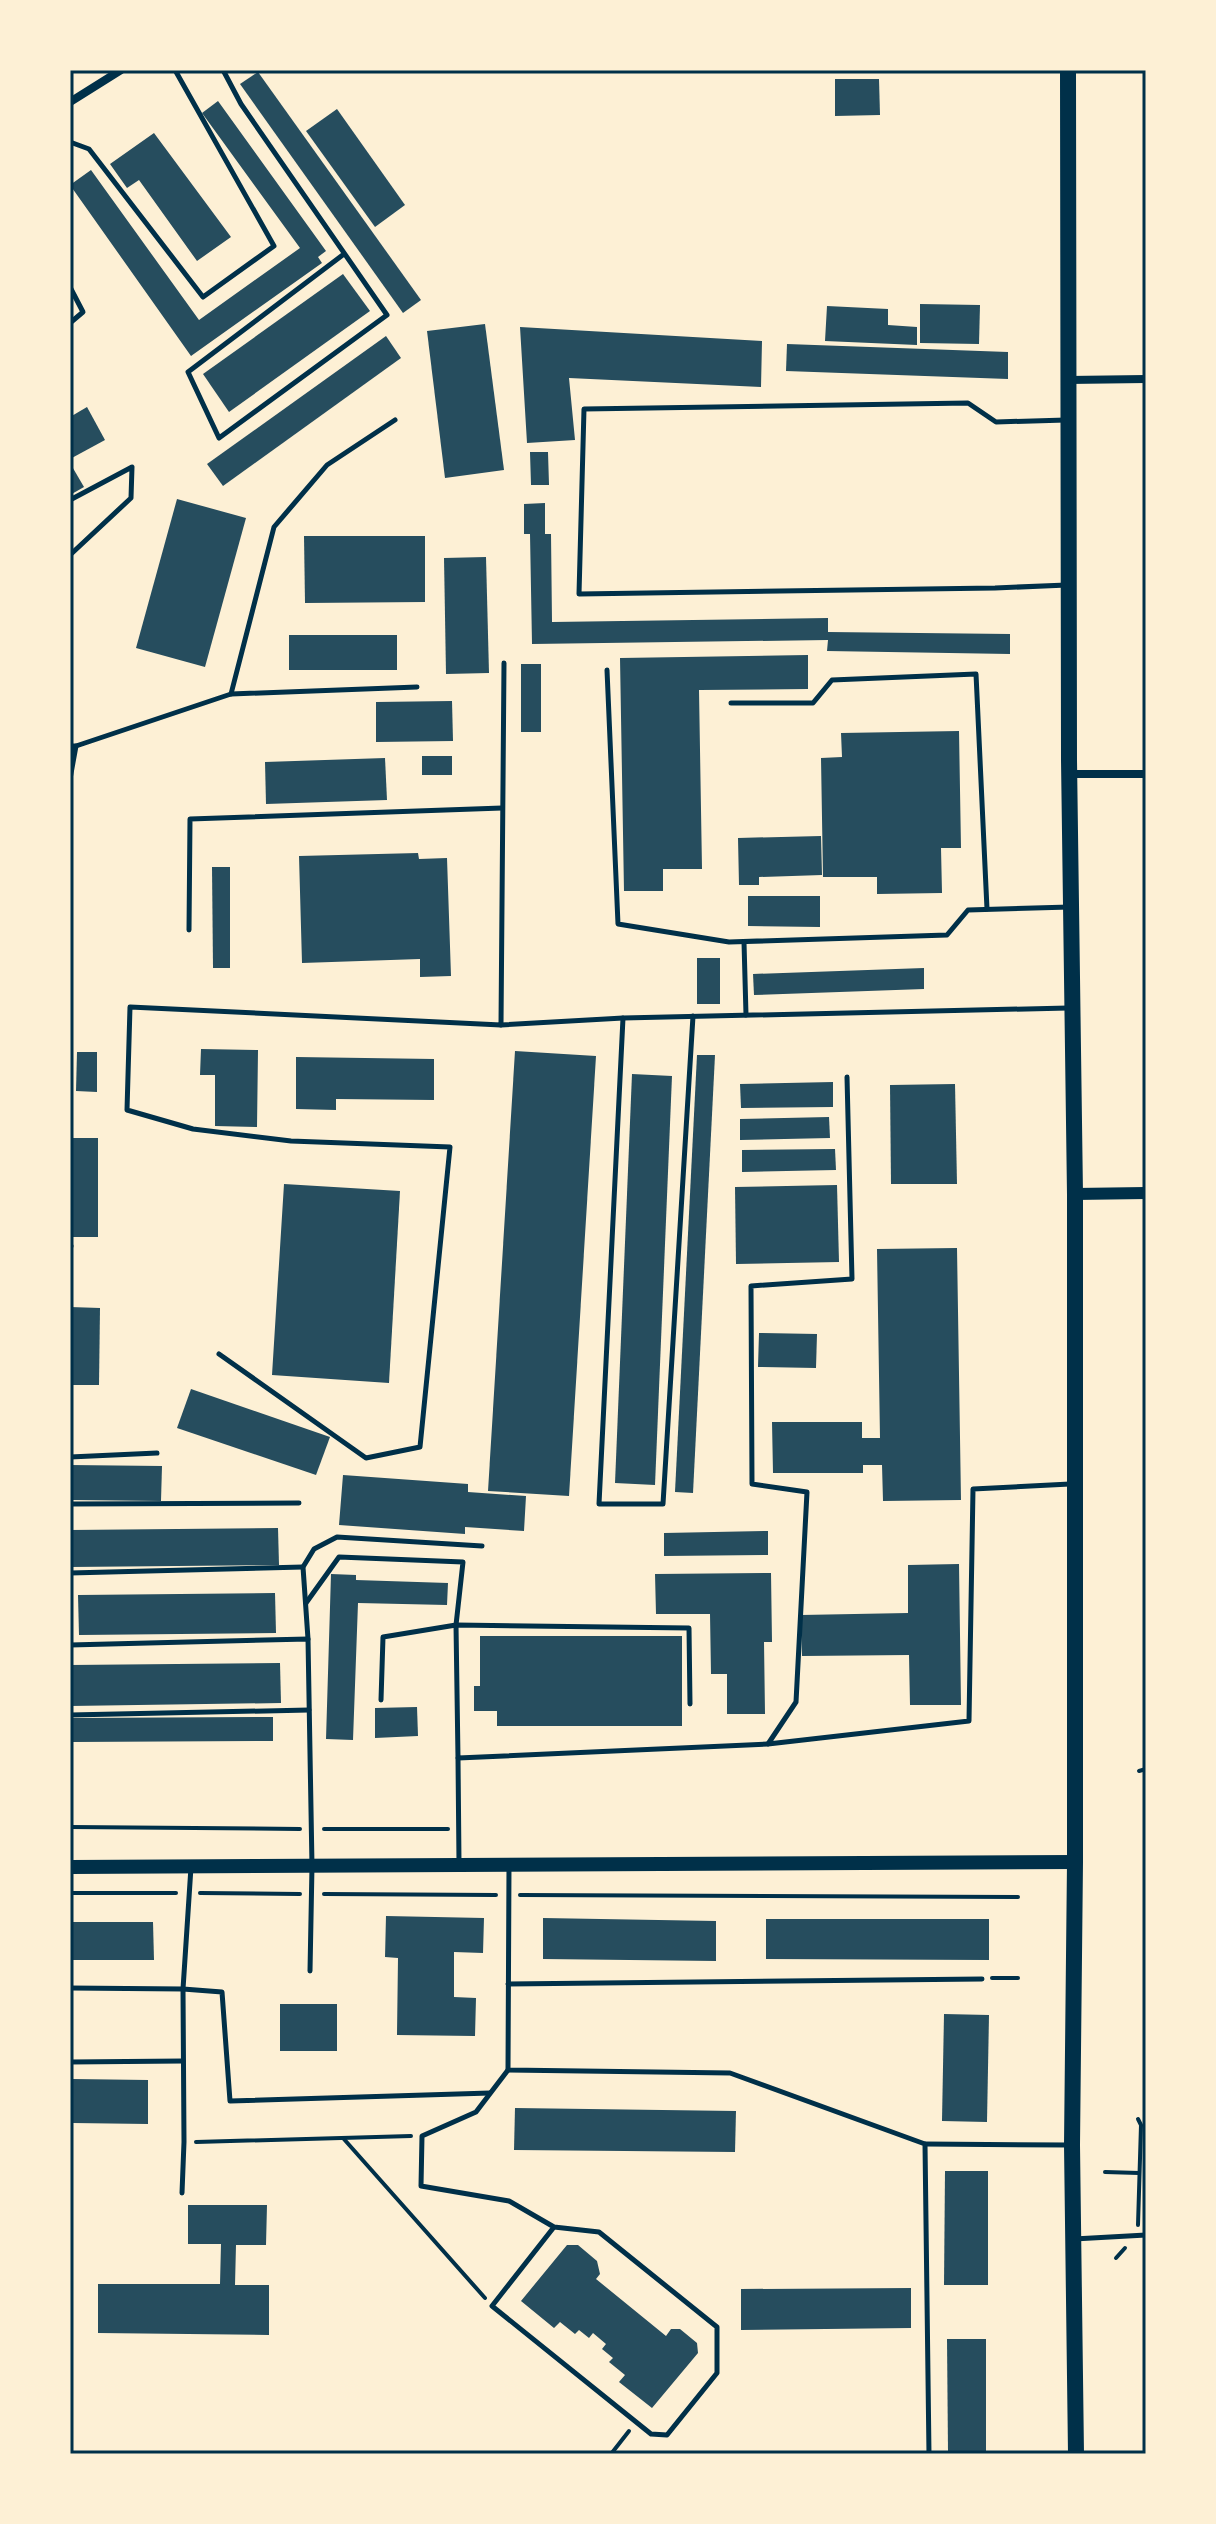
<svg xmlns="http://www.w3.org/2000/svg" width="1216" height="2524" viewBox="0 0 1216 2524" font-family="'Source Sans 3',sans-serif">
<rect width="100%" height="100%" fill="#fdf0d5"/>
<!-- building -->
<g fill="#264d5e">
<polygon points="258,72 421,300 403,313 240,84"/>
<polygon points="835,79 879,79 880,115 835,116"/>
<polygon points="218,101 326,251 318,257 322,263 191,356 70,185 91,170 199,320 300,248 202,113"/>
<polygon points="337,109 405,205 375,227 306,131"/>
<polygon points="154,133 231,237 197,261 139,180 127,188 110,164"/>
<polygon points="343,274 370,311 229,412 203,374"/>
<polygon points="920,304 980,305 979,344 920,343"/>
<polygon points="827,306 888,309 888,325 917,327 917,345 825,341"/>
<polygon points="485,324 504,470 445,478 427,331"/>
<polygon points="520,327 762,341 761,387 569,378 575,440 527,443"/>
<polygon points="386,336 401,358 223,486 207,464"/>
<polygon points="787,344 1008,352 1008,379 786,371"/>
<polygon points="87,407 105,440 70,459 70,417"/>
<polygon points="530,452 548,452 549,485 531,485"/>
<polygon points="70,463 84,487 70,495"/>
<polygon points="177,499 246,518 205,667 136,648"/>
<polygon points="545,503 545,534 551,534 552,622 828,618 828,632 1010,634 1010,654 827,651 828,640 532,644 530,534 524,534 524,504"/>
<polygon points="304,536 425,536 425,602 305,603"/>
<polygon points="486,557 489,673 446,674 444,558"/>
<rect x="289" y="635" width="108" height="35"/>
<polygon points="808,655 808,689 699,690 702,869 663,869 663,891 624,891 620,658"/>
<rect x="521" y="664" width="20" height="68"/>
<polygon points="452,701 453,741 376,742 376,702"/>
<polygon points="959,731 961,848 941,848 942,893 877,894 877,877 823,877 821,758 842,757 841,733"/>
<rect x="422" y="756" width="30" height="19"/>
<polygon points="385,758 387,800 266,804 265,762"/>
<polygon points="821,836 822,875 759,877 759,885 739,885 738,838"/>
<polygon points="418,853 419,859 447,858 451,976 420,977 420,959 302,963 299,856"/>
<polygon points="212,867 230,867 230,968 213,968"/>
<polygon points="748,896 820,896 820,927 748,926"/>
<rect x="697" y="958" width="23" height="46"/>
<polygon points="924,968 924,989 754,995 753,974"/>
<polygon points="201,1049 258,1050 257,1127 215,1126 215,1075 200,1075"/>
<polygon points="515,1051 596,1056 569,1496 488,1491"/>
<polygon points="77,1052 97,1052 97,1092 76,1091"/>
<polygon points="697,1055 715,1055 693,1493 675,1492"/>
<polygon points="296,1057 434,1059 434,1100 336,1099 336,1110 296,1109"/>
<polygon points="632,1074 672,1076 655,1485 615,1483"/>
<polygon points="833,1082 833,1107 741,1108 740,1084"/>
<polygon points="955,1084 957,1184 891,1184 890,1085"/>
<polygon points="829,1117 830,1138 740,1140 740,1119"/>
<rect x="70" y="1138" width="28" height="99"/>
<polygon points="835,1149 836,1170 742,1172 742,1150"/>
<polygon points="284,1184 400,1191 389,1383 272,1375"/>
<polygon points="837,1185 839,1262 736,1264 735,1187"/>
<polygon points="957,1248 961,1500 883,1501 882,1465 863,1465 863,1473 773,1473 772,1422 862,1422 862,1438 880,1438 877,1249"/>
<polygon points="70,1307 100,1308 99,1385 70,1385"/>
<polygon points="759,1333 817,1334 816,1368 758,1367"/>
<polygon points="191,1389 330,1437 316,1475 177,1428"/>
<polygon points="70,1465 162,1466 161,1501 70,1500"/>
<polygon points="343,1475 468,1484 468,1492 526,1496 524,1531 465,1527 465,1534 339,1525"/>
<polygon points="278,1528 279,1565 70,1567 70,1530"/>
<polygon points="768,1531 768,1555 664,1556 664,1533"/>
<polygon points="959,1564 961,1705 910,1705 909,1655 802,1656 801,1615 908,1613 908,1565"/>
<polygon points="771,1573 772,1642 764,1642 765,1714 727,1714 727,1674 711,1674 710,1614 656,1614 655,1574"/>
<polygon points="331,1574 356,1575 356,1580 448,1583 447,1605 358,1603 353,1740 326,1739"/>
<polygon points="275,1593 276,1633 79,1635 78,1595"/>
<polygon points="480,1636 682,1636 682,1726 497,1726 497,1711 474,1711 474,1686 480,1686"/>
<polygon points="280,1663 281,1703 70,1706 70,1665"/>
<polygon points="417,1707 418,1736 375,1738 375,1708"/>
<polygon points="273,1717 273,1741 73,1742 73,1718"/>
<polygon points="386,1916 484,1918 483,1953 454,1952 454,1997 476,1998 475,2036 397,2035 398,1958 385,1957"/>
<polygon points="543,1918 716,1921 716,1961 543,1959"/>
<polygon points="766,1919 989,1919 989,1960 766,1959"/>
<polygon points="70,1922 153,1922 154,1960 70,1960"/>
<rect x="280" y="2004" width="57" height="47"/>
<polygon points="944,2014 989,2015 987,2122 942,2121"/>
<polygon points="73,2079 148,2080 148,2124 73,2123"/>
<polygon points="515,2108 736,2111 735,2152 514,2150"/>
<polygon points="945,2171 988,2171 988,2285 944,2285"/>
<polygon points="188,2205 267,2205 266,2245 236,2245 235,2285 269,2285 269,2335 98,2333 98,2284 220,2284 221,2244 188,2244"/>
<polygon points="567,2245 578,2245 597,2261 600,2274 596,2279 666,2336 671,2329 680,2329 697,2343 698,2353 652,2408 619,2382 625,2375 609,2362 613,2358 602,2349 606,2344 593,2333 589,2338 579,2330 575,2334 560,2322 554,2328 521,2301"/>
<polygon points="911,2288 911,2328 741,2330 741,2289"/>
<polygon points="947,2339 986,2339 986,2452 948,2452"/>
</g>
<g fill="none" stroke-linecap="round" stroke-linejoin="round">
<!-- path -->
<g stroke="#003049" stroke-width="4">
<polyline points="1139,1771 1146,1769"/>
<polyline points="70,1827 300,1829"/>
<polyline points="324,1829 448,1829"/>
<polyline points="70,1893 176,1893"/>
<polyline points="200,1893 300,1894"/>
<polyline points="324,1894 496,1895"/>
<polyline points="520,1895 1018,1897"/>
<polyline points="992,1978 1018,1978"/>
<polyline points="1138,2119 1141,2125 1138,2225"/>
<polyline points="343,2138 485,2298"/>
<polyline points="196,2142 411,2136"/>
<polyline points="1105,2172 1139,2173"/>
<polyline points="1116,2258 1125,2248"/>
<polyline points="611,2454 629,2431"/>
</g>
<!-- service -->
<g stroke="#003049" stroke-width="5">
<polyline points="223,70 241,104 387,315 219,438 188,372 344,254"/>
<polyline points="70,142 89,149 203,297 274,246 175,70"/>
<polyline points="70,287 83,312 70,323"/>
<polyline points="1066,420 996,422 968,403 584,409 579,594 995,588 1067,585"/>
<polyline points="70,500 132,467 131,498 70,555"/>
<polyline points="607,670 618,924 729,942 947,935 968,910 1070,907"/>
<polyline points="231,694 274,527 327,465 395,420"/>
<polyline points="731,703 813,703 832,680 976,674 987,909"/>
<polyline points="70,746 76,746 70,779"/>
<polyline points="76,746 231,694 417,687"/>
<polyline points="189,930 190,819 502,808"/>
<polyline points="744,942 746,1015"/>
<polyline points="623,1018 599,1504 663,1504 693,1016"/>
<polyline points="501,1025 623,1018 1068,1008"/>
<polyline points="847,1077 852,1279 751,1286 752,1484 807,1492 796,1702 768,1744 969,1721 973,1489 1070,1484"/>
<polyline points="70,1246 71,1246"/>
<polyline points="219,1354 366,1458 420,1447 450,1147 291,1141 193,1129 127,1110 130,1007 501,1025 504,663"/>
<polyline points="70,1457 157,1453"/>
<polyline points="70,1504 299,1503"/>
<polyline points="70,1573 303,1567"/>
<polyline points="306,1603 339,1557 463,1562 456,1625 458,1758 768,1744"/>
<polyline points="308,1639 303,1567 314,1549 337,1537 482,1546"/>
<polyline points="70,1645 308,1639 312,1866 310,1971"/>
<polyline points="381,1700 383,1637 456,1625 689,1628 690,1704"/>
<polyline points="70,1715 309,1710"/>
<polyline points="458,1758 459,1862"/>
<polyline points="509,1866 508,2070 730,2073 925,2144 929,2454"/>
<polyline points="508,1984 982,1979"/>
<polyline points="70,1988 183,1989 191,1867"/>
<polyline points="70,2062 183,2061"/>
<polyline points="508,2070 476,2112 422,2136 421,2186 509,2201 554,2227 599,2232 717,2327 717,2373 667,2435 651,2434 492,2306 554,2227"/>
<polyline points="925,2144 1068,2145"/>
<polyline points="182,2193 184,2142 183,1989 222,1992 230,2101 490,2093"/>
<polyline points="1074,2239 1146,2235"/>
</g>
<!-- minor -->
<g stroke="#003049" stroke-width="8">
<polyline points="70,102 121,70"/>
<polyline points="1068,380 1146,379"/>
<polyline points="1069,774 1146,774"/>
</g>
<!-- tertiary -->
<polyline stroke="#003049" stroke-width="12" points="1075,1194 1146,1193"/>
<!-- secondary -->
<polyline stroke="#003049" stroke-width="14" points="70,1867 1075,1862"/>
<!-- trunk -->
<polyline stroke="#003049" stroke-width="16" points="1068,70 1069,760 1075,1194 1075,1862 1072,2145 1076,2454"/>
</g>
<!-- border -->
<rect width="1216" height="2524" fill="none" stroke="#fdf0d5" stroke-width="144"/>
<rect x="72" y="72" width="1072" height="2380" fill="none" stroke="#003049" stroke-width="3"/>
</svg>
